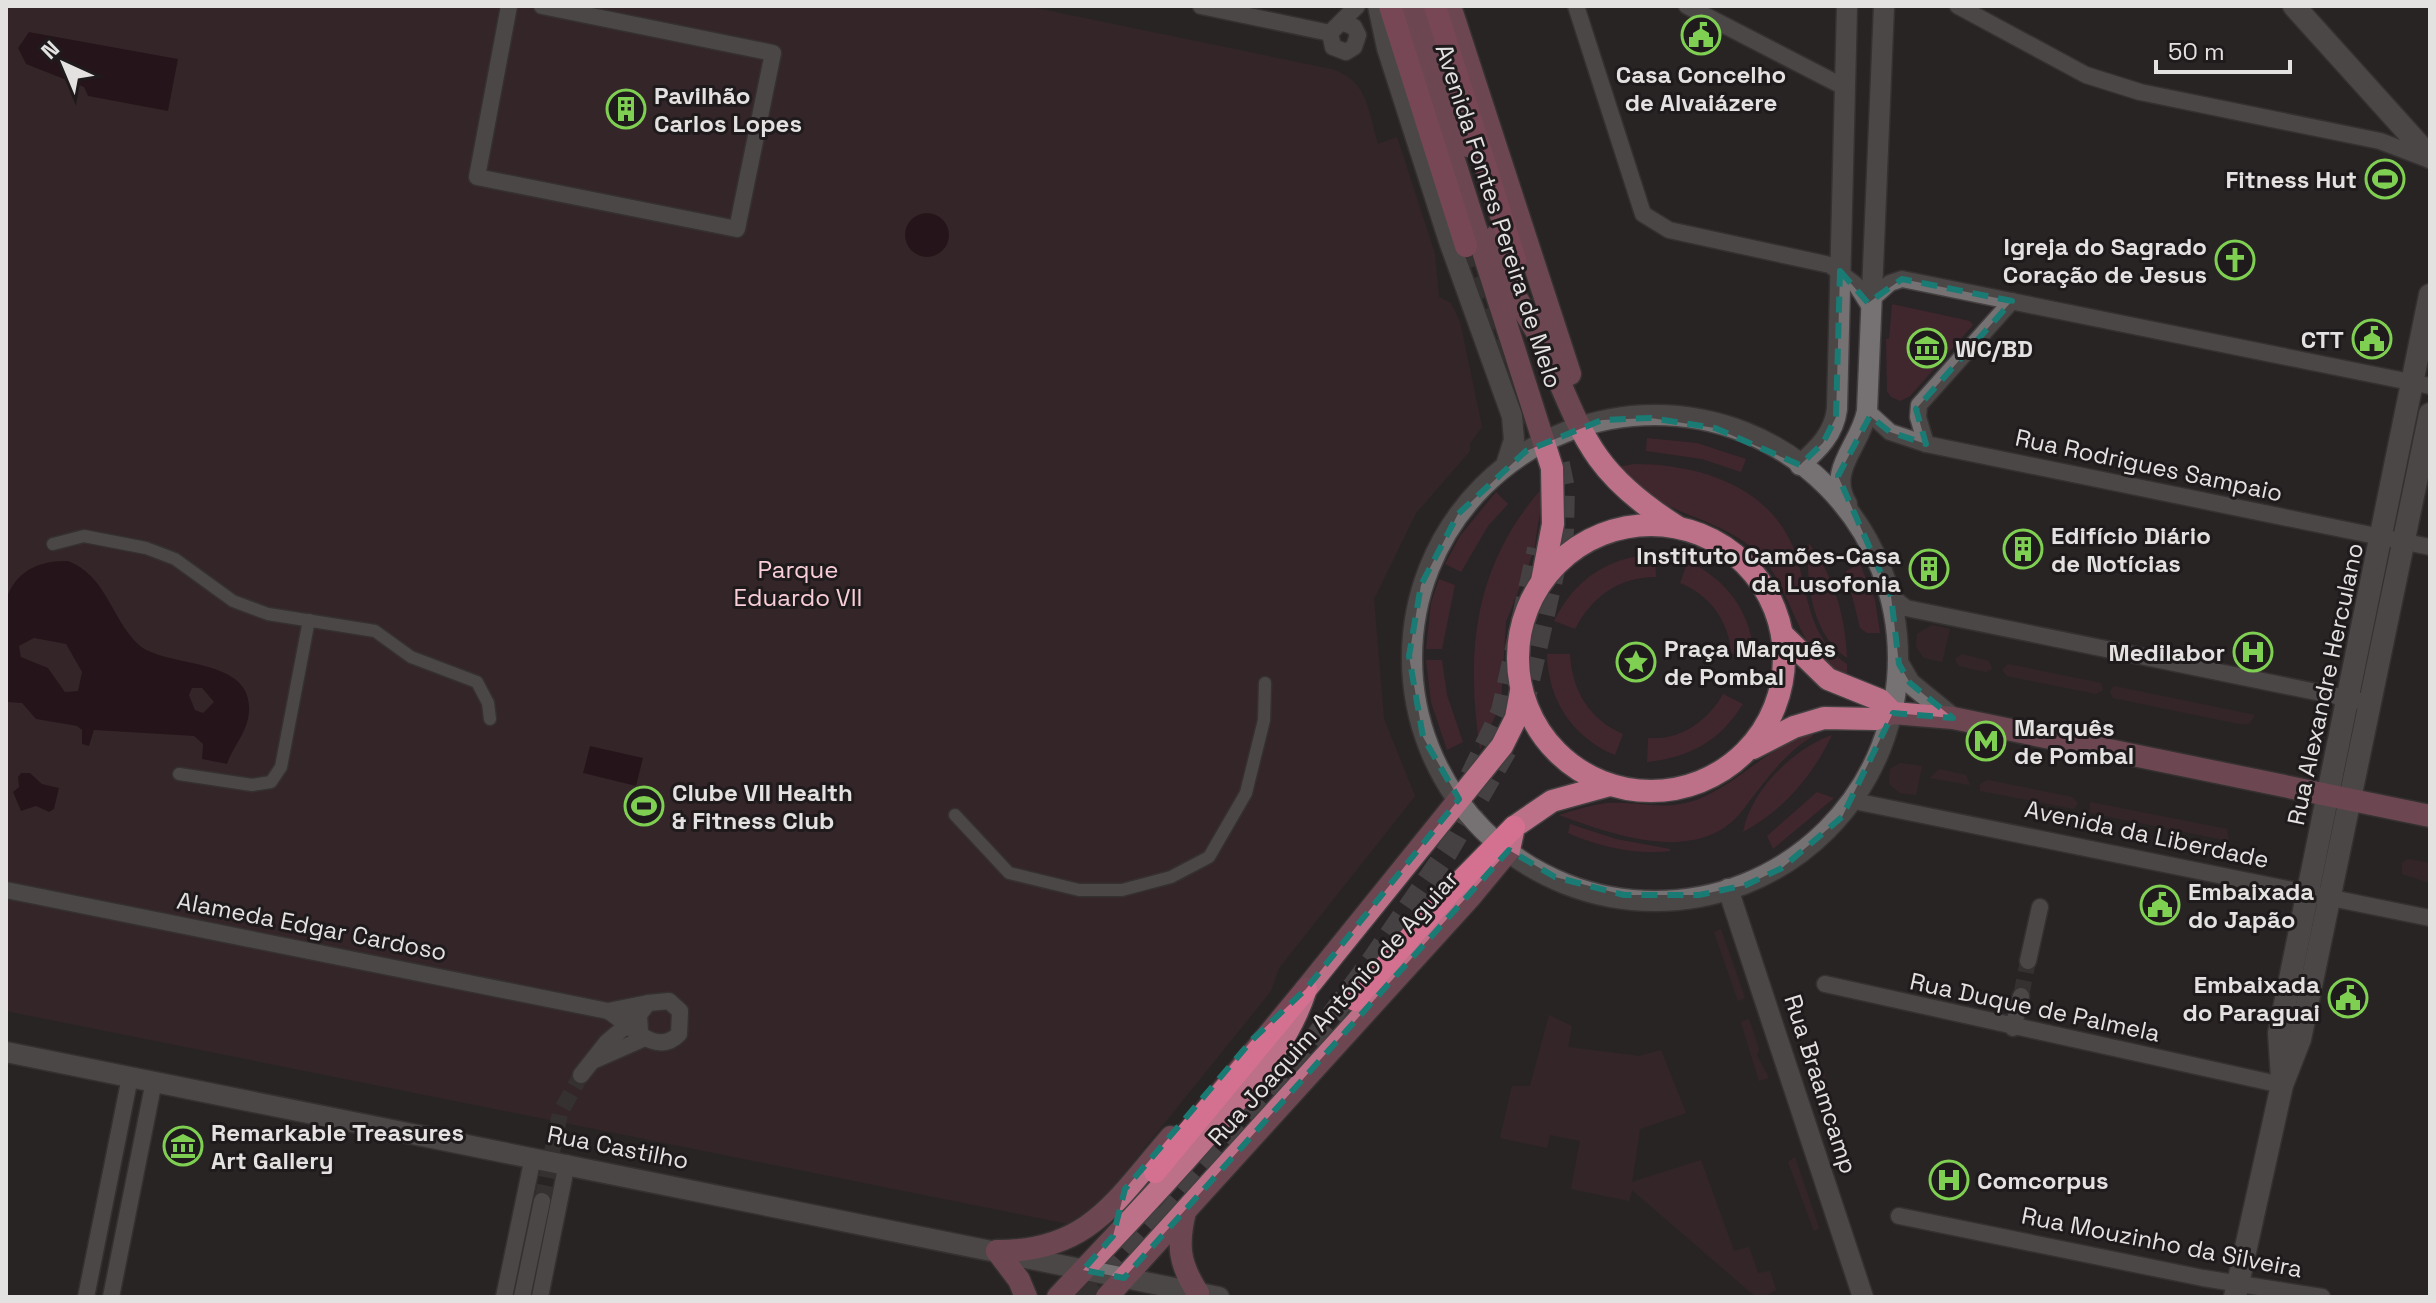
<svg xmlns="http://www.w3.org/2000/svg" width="2436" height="1303" viewBox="0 0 2436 1303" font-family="'Space Grotesk',sans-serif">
<rect width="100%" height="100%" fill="#292425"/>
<!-- green -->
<g fill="#40272e">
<path d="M 6,6 L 1026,6 L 1331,69 C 1368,80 1368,111 1378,144 L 1397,137 L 1435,254 L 1439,297 L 1451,303 L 1460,322 L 1482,427 L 1470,443 L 1470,451 L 1416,513 L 1374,599 L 1384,719 L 1415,796 L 1279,968 L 1271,991 L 1104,1198 L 1069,1224 L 6,1011 Z"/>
<polygon points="1892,304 1970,321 1973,325 1910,396 1900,401 1891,397 1887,391 1886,339 1889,339"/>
<polygon points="1647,438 1697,443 1746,459 1741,472 1702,459 1646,451"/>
<path d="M 1634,464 C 1702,464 1777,488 1798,561 C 1808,599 1811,640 1847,664 L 1847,677 C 1792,651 1797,594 1759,554 C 1730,526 1695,520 1661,502 C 1645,493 1632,480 1618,467 Z"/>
<path d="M 1544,486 L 1534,551 L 1506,622 L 1501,703 L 1480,750 C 1465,651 1474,564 1544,486 Z"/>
<polygon points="1496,492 1508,504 1488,526 1461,572 1445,564 1460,536"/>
<path d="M 1809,543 C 1834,577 1845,615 1847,658 C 1812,636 1805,581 1809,543 Z"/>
<path d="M 1655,554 L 1656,577 C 1618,577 1592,597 1575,629 L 1554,621 C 1575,579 1608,557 1655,554 Z"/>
<path d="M 1688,561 C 1726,580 1749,609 1754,652 L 1731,654 C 1730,622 1709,594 1680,583 Z"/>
<polygon points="1860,564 1875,600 1880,633 1867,633 1860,628 1846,571"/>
<polygon points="1439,579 1455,585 1442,649 1426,649 1431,603"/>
<polygon points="1932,625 1950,629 1942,662 1924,658 1916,647 1917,634"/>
<path d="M 1547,654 L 1570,654 C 1572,691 1589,719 1623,734 L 1615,755 C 1572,737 1548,700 1547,654 Z"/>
<polygon points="1962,654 1989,661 1992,669 1986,672 1959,666 1955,659"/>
<polygon points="1426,660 1442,660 1447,695 1463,742 1447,750 1431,702"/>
<polygon points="2008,664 2101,683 2103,690 2096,694 2007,676 2002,670"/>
<polygon points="2114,686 2255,715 2249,724 2239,724 2113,698 2110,692"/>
<path d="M 1723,694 L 1743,704 C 1719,742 1690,757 1647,762 L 1648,738 C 1680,741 1708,721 1723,694 Z"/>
<path d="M 1811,733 L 1813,736 C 1781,756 1765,782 1742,811 C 1699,866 1613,835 1559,815 C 1575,810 1591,805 1607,803 C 1640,801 1664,812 1699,799 C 1740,782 1768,747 1811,733 Z"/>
<path d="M 1832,735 C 1813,775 1783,811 1743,832 C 1751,790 1793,749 1832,735 Z"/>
<polygon points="1900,763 1922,766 1916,795 1900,793 1889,784 1890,769"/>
<polygon points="1939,769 1966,775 1970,785 1930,778"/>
<polygon points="1988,780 2072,797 2078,803 2074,809 1980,791 1980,784"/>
<polygon points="1817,792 1834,798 1773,849 1767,836"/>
<polygon points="2090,802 2227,829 2229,841 2090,813"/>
<path d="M 1570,824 L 1616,839 L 1670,849 L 1670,851 C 1636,855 1599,847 1568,833 Z"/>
<polygon points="2408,859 2430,863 2430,883 2402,874 2402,863"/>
<polygon points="1721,929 1745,998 1738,1001 1714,932"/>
<polygon points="1549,1015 1572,1026 1568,1047 1639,1056 1661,1050 1686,1113 1640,1129 1632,1182 1701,1160 1734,1251 1749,1247 1758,1273 1770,1271 1776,1290 1764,1297 1756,1297 1632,1190 1629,1201 1571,1189 1580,1141 1550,1135 1547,1148 1500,1138 1512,1086 1530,1086"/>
<polygon points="1749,1019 1759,1049 1757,1056 1769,1078 1759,1081 1741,1022"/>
<polygon points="1819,1057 1852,1164 1813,1063"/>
<polygon points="1795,1157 1819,1228 1814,1231 1788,1162"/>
</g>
<!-- water -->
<g fill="#21040e" fill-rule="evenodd">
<polygon points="29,32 178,59 168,111 88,96 84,87 26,64 18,48"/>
<circle cx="927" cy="235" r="22"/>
<path d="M 68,561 C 106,575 111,618 138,644 C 165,670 261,654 248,719 C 245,734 232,749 227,764 L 202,759 L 203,744 L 194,736 L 94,730 L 89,746 L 82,744 L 82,730 L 77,726 L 36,719 L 22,703 L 6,702 L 6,600 C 15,571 39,560 68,561 ZM 34,638 L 66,644 L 82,672 L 78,691 L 65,692 L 48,668 L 21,657 L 19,646 ZM 202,688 L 214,702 L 203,713 L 195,710 L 189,695 L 192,688 Z"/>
<polygon points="590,746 643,758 636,786 583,773"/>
<polygon points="21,773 30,773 42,784 59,788 54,809 49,812 36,806 21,811 13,792 19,787 18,777"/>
</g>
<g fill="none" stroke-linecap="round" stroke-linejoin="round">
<!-- minor-tunnel -->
<g stroke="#454041" stroke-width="16" stroke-dasharray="16 8" stroke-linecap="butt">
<polyline points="2021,996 2028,961"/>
<polyline points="542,1201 560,1113 581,1075"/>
</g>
<!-- trunk-tunnel -->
<g stroke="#454041" stroke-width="22" stroke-dasharray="22 11" stroke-linecap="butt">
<polyline points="1466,246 1528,426"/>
<polyline points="1522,711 1563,531 1564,488 1557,455"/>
<polyline points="1471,776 1502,711 1538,549"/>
<polyline points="1164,1219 1280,1086 1372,961 1447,852 1506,750"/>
<polyline points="1078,1297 1169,1196"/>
</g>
<defs>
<g id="pedestrian">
<polyline points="53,544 84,536 146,548 175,559 233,601 268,614 375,631 411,657 477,682 488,703 490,719"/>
<polyline points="179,774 252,785 271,782 281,767 309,620"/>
<polyline points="955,815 1009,873 1079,890 1122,890 1171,877 1209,857 1246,793 1264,720 1265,683"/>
</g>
<g id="minor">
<polyline points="509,6 477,177 737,229 773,53 542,6"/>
<polyline points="1201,6 1330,33"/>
<polyline points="1576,6 1643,214 1669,230 1830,265 1856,285 1872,310"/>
<polyline points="1687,6 1844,87"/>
<polyline points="1958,6 2086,75 2140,92 2380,141 2430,160"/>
<polyline points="1342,22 1354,27 1358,35 1354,47 1346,52 1333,47 1330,33 1357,6"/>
<polyline points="1873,298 1890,283 1902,279 2430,386"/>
<polyline points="1867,411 1890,432 1926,444 2430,547"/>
<polyline points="1926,444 1918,417 1919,405 2012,301"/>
<polyline points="1891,596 1906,608 2370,703"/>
<polyline points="1854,801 2430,918"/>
<polyline points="6,890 608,1011 648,1003"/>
<polyline points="2028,961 2040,907"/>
<polyline points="1825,984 2282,1085"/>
<path d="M 608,1011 C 629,1024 656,1058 679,1034 L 680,1011 L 669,1001 L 648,1003 L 639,1015 L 640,1032"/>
<polyline points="2013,1028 2021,996"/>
<polyline points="595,1060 645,1038"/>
<polyline points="581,1075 607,1042 635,1018"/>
<polyline points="1899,1216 2203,1278 2322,1297"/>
<polyline points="86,1297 130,1077"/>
<polyline points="111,1297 154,1081"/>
<polyline points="504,1297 533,1157"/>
<polyline points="522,1297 542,1201"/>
<polyline points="540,1297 567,1163"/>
</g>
<g id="tertiary">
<polyline points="1378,6 1387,48 1449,241 1512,416 1514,440 1506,465"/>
<circle cx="1655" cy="658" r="243"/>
<path d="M 1800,465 C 1818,449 1834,434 1837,409 L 1847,6"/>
<path d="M 1847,504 C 1826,470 1861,445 1867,411 L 1884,6"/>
<polyline points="1899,664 1910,683 1953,718"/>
<polyline points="1728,889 1863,1297"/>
<polyline points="6,1052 1219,1297"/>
</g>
<g id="secondary">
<polyline points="2294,6 2430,157"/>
<polyline points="2282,1078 2279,1033 2430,295"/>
<polyline points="2235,1297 2282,1085 2300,1039 2430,414"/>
</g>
<g id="primary">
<polyline points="1405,6 1552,468 1553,524 1542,581"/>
<polyline points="1423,6 1468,146"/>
<polyline points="1450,6 1570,374"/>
<path d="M 1496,236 C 1503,256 1507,276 1515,295 C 1524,313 1537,329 1545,348 C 1583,436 1591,472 1676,526"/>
<circle cx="1651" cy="658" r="133"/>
<polyline points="1782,634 1828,679 1880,700 1893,713"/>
<polyline points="1753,748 1794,727 1824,718 1875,719 1893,713 1953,718 2430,816"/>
<path d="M 1185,1212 C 1177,1245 1179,1264 1198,1293"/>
<path d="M 997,1251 C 1089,1252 1116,1200 1171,1137"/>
<polyline points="997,1251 1019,1280 1026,1297"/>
<path d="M 1058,1297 C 1114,1237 1171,1179 1224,1116 C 1258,1076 1290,1039 1306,989 L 1502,746 L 1516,718 L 1521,691"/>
<polyline points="1107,1297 1471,896 1509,850 1514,827 1552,801 1610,785"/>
</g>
<g id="trunk">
<polyline points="1390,6 1466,246"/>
<polyline points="1435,6 1515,260"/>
<polyline points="1355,1000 1451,891 1514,827"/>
<polyline points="1155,1172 1306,989"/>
</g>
</defs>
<!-- pedestrian casing -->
<use href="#pedestrian" stroke="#444041" stroke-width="15"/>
<!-- minor casing -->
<use href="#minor" stroke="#444041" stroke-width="19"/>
<!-- tertiary casing -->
<use href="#tertiary" stroke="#444041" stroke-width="23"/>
<!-- secondary casing -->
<use href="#secondary" stroke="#444041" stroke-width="25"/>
<!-- primary casing -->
<use href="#primary" stroke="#444041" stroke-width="25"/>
<!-- trunk casing -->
<use href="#trunk" stroke="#444041" stroke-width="25"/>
<!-- pedestrian -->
<use href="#pedestrian" stroke="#767172" stroke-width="12"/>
<!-- minor -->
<use href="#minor" stroke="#767172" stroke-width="16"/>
<!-- tertiary -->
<use href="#tertiary" stroke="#767172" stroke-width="20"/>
<!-- secondary -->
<use href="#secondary" stroke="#767172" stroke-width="22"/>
<!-- primary -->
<use href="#primary" stroke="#bd7189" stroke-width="22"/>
<!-- trunk -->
<use href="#trunk" stroke="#d57190" stroke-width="22"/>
</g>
<!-- marked area -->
<path d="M0 0H2436V1303H0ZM 1840,271 L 1868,303 L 1902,279 L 2012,301 L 1916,409 L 1926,444 L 1890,432 L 1870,416 L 1838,476 L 1891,596 L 1899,664 L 1910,683 L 1953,718 L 1893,713 L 1842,817 L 1782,868 L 1746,885 L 1699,895 L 1624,895 L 1555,877 L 1509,850 L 1124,1278 L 1083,1270 L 1113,1236 L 1125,1189 L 1253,1039 L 1306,989 L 1459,799 L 1423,737 L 1409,656 L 1421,585 L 1458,514 L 1526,451 L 1602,420 L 1651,418 L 1715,428 L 1800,465 L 1823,443 L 1836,417 Z" fill="#292425" fill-opacity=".55" fill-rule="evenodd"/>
<path fill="none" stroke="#1a7b74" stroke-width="6" stroke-dasharray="16 10" stroke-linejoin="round" d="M 1840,271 L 1868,303 L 1902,279 L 2012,301 L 1916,409 L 1926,444 L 1890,432 L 1870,416 L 1838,476 L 1891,596 L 1899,664 L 1910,683 L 1953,718 L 1893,713 L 1842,817 L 1782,868 L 1746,885 L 1699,895 L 1624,895 L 1555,877 L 1509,850 L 1124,1278 L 1083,1270 L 1113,1236 L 1125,1189 L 1253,1039 L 1306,989 L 1459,799 L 1423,737 L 1409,656 L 1421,585 L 1458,514 L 1526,451 L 1602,420 L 1651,418 L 1715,428 L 1800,465 L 1823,443 L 1836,417 Z"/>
<!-- icons -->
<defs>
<symbol id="civic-ring" viewBox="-11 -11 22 22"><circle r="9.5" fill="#1f1b1c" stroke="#7fd052" stroke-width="1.5"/><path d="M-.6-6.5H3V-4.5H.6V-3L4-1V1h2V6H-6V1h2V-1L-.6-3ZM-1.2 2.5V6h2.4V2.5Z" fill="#7fd052"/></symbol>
<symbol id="building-ring" viewBox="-11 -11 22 22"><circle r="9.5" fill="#1f1b1c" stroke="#7fd052" stroke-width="1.5"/><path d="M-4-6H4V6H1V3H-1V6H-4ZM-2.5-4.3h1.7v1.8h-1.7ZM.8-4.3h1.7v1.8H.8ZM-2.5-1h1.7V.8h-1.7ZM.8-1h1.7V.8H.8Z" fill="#7fd052"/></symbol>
<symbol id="stadium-ring" viewBox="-11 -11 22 22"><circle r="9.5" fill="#1f1b1c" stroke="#7fd052" stroke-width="1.5"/><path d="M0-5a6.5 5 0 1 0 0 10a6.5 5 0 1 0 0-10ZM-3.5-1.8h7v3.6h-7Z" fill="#7fd052"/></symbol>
<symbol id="church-ring" viewBox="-11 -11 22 22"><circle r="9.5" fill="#1f1b1c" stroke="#7fd052" stroke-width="1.5"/><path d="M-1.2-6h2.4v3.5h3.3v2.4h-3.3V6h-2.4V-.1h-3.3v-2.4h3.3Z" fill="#7fd052"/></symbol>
<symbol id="museum-ring" viewBox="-11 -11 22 22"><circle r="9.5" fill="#1f1b1c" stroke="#7fd052" stroke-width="1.5"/><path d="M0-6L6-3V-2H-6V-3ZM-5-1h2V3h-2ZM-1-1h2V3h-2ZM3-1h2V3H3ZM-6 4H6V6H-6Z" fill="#7fd052"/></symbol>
<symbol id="hospital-ring" viewBox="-11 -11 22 22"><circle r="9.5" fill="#1f1b1c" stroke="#7fd052" stroke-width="1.5"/><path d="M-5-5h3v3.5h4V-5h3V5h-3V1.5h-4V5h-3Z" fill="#7fd052"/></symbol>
<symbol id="sight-ring" viewBox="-11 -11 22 22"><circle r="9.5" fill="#1f1b1c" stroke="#7fd052" stroke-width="1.5"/><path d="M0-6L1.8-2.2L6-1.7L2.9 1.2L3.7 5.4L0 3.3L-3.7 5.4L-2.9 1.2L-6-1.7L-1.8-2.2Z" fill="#7fd052"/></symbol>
<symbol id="metro-ring" viewBox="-11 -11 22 22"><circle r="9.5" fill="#1f1b1c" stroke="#7fd052" stroke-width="1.5"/><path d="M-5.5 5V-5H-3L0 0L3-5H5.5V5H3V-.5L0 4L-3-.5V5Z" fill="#7fd052"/></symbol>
</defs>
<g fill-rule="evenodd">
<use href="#civic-ring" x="1679" y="13" width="44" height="44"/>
<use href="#building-ring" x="604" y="87" width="44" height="44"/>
<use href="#stadium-ring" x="2363" y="157" width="44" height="44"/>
<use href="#church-ring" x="2213" y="238" width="44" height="44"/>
<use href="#civic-ring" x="2350" y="317" width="44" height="44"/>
<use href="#museum-ring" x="1905" y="326" width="44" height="44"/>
<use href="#building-ring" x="2001" y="527" width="44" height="44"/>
<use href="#building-ring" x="1907" y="547" width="44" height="44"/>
<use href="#hospital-ring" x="2231" y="630" width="44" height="44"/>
<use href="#sight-ring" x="1614" y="640" width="44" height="44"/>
<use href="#metro-ring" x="1964" y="719" width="44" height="44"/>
<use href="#stadium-ring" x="622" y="784" width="44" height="44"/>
<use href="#civic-ring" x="2138" y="883" width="44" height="44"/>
<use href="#civic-ring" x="2326" y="976" width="44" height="44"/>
<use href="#museum-ring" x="161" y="1124" width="44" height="44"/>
<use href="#hospital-ring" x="1927" y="1158" width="44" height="44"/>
</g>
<g text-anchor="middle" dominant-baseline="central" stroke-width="6" stroke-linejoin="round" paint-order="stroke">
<!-- poi labels -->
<g font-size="24" font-weight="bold" fill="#e4e1e1" stroke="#1f1b1c" text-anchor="start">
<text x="1701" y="74" text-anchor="middle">Casa Concelho<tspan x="1701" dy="28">de Alvaiázere</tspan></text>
<text x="654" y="95">Pavilhão<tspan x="654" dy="28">Carlos Lopes</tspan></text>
<text x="2357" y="179" text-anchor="end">Fitness Hut</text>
<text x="2207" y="246" text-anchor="end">Igreja do Sagrado<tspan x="2207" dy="28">Coração de Jesus</tspan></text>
<text x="2344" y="339" text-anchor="end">CTT</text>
<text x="1955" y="348">WC/BD</text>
<text x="2051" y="535">Edifício Diário<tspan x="2051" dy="28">de Notícias</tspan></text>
<text x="1901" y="555" text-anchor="end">Instituto Camões-Casa<tspan x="1901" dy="28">da Lusofonia</tspan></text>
<text x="1664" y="648">Praça Marquês<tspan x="1664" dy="28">de Pombal</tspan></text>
<text x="2225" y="652" text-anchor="end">Medilabor</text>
<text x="2014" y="727">Marquês<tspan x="2014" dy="28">de Pombal</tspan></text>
<text x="672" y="792">Clube VII Health<tspan x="672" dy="28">&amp; Fitness Club</tspan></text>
<text x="2188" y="891">Embaixada<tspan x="2188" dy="28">do Japão</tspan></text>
<text x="2320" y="984" text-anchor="end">Embaixada<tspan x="2320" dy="28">do Paraguai</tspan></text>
<text x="211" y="1132">Remarkable Treasures<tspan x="211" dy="28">Art Gallery</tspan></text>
<text x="1977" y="1180">Comcorpus</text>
</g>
<!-- street labels -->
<g font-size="24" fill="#e4e1e1" stroke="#1f1b1c">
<text transform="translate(1499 216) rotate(72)">Avenida Fontes Pereira de Melo</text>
<text transform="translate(2149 465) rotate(12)">Rua Rodrigues Sampaio</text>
<text transform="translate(2325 684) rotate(-78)">Rua Alexandre Herculano</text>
<text transform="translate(2147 834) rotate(12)">Avenida da Liberdade</text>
<text transform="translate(312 926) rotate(11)">Alameda Edgar Cardoso</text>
<text transform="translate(2035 1007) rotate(12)">Rua Duque de Palmela</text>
<text transform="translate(1333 1008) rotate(-48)">Rua Joaquim António de Aguiar</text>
<text transform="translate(1821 1084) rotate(72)">Rua Braamcamp</text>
<text transform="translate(618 1147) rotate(11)">Rua Castilho</text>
<text transform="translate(2162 1242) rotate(11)">Rua Mouzinho da Silveira</text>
</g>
<!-- park labels -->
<g font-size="24" fill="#f9ced8" stroke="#1f1b1c">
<text x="798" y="569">Parque<tspan x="798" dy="28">Eduardo VII</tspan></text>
</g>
</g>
<!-- border -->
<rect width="2436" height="1303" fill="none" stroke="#e4e1e1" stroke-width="16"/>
<!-- north arrow -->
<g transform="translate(64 64) rotate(316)" stroke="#1f1b1c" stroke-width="6" paint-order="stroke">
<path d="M0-6L14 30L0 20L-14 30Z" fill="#e4e1e1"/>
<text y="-12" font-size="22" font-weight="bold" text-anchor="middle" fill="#e4e1e1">N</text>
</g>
<!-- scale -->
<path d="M2156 60v12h134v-12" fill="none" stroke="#e4e1e1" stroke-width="4"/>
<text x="2168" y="60" font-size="24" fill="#e4e1e1" stroke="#1f1b1c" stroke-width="6" paint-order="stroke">50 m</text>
</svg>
